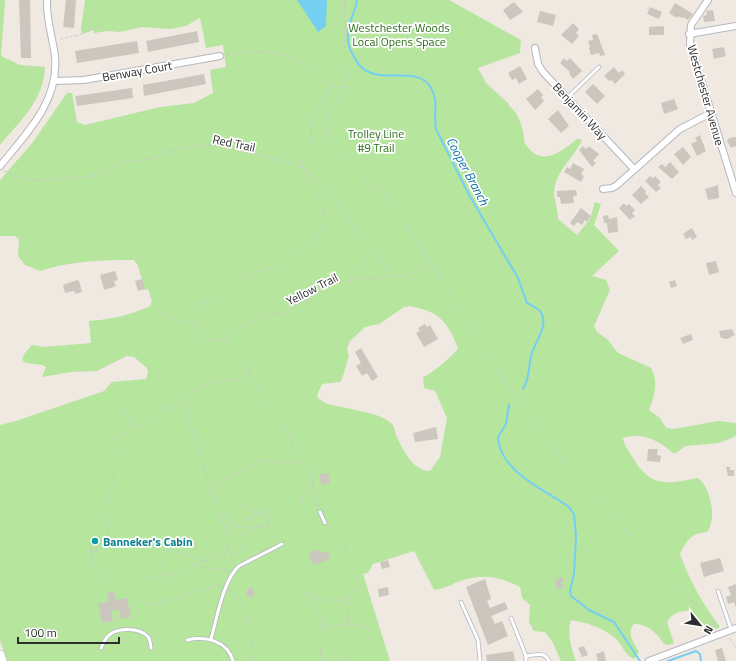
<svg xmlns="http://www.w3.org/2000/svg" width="736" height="661" viewBox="0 0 736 661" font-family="'Titillium Web',sans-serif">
<rect width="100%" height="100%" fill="#efe9e1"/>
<!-- green -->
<g fill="#b6e59e" fill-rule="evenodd">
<path d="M 0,0 L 5,0 L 1,56 L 20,65 L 45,67 C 44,100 20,121 0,145 Z"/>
<path d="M 85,0 L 449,0 L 521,40 L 520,53 L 478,68 L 486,83 L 509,104 L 509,106 C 519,114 521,123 524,136 C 524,139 524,143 526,145 C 542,168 562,151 577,139 L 582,140 C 574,158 556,170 554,192 C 554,199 558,210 558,219 L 577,235 L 590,219 L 595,202 L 601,204 L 594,225 L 619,251 L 592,276 L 606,280 L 610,290 L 594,326 L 597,332 L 607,339 L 618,353 L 651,368 C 659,382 654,397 649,410 L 660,418 L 666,428 L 674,429 L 718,421 L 736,423 L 736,435 L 734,437 L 719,443 L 686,446 L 674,454 C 661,442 642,431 623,438 C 624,446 629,451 633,458 C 651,488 667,484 698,478 C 711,487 717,520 707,532 C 692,533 686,540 680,554 C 690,582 703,604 720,627 L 711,632 L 691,611 C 681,610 672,613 667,622 L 674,643 L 669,645 L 664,644 C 658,634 647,623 634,624 C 626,633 634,643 639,652 L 634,659 C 622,652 624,646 615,638 C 602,627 587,623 571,620 C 567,633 571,648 576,661 L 561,661 L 552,641 L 545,632 L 534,631 L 529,622 L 530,605 L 522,598 L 520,587 C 503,578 486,574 467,579 C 454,582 449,588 434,590 L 414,551 L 373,564 L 368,573 L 363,574 L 390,661 L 7,661 L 0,640 L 0,425 L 16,421 L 104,391 L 112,382 L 146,379 L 148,373 L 147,368 L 134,357 L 127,356 L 97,371 L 71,372 L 42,377 L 46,367 L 42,365 L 26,363 L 22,360 L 24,354 L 32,345 L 44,347 L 91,343 L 89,321 C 113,319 128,316 150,306 L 152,301 L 148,289 L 145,290 L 138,266 L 134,260 C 103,260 69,261 40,271 L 25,265 L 18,256 L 19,240 L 15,236 L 0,236 L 0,180 L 33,142 L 67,93 L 72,93 L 77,122 L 85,125 L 160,107 L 194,103 L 213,93 L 210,70 L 226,67 L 223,45 L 206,48 L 200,18 L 186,26 L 170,29 L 142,27 L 120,32 L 107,31 L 94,33 L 94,30 L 82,34 L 81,28 ZM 410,306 C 440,312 447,321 458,348 C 454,355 432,374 423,377 L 424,388 L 435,391 L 447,418 L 440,457 L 430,471 C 413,471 402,449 396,435 C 395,432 395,427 392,424 C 384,413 342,408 328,404 C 325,403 321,400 318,398 L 317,395 L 322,384 L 340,382 C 345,375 345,365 349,357 L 347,349 L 350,341 L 365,327 L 379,324 L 404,307 Z"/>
</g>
<!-- water -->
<polygon fill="#75cff0" points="297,0 327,0 326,26 318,32"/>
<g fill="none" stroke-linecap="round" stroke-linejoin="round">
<!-- stream -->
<g stroke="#75cff0" stroke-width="2">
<path d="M 357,0 C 356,11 349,20 348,32 C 347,40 349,48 353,55 C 370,94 415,60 431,88 C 439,101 433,115 436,129 L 469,195 L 518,278 L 527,303 C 533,306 539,308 542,314 C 548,328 534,343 531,356 C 528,369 530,378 523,389"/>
<path d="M 509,404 L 506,424 L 498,437 C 500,472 544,489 569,507 L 574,514 L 576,537 L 574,574 L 570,591 L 571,596 L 589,610 L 614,622 L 640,661"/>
<polyline points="668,661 696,651 700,654 701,661"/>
</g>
</g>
<!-- building -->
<g fill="#cbc7bf">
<polygon points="19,0 30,0 31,58 21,58"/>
<polygon points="66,0 76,0 74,28 63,27"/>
<polygon points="514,2 523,12 510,20 503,10"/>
<polygon points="675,3 693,14 688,20 683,17 682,18 678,16 677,18 669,13"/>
<polygon points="650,7 662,12 659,19 647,14"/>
<polygon points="713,10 715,21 704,22 703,16 707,15 706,11"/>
<polygon points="540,11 556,15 553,26 537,22"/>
<polygon points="573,23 579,29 576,33 579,36 572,44 561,35"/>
<polygon points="664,26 664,35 649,35 649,27"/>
<polygon points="197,31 199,42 148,52 146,41"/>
<polygon points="597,34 605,55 600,56 599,53 591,55 589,48 590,47 588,41 593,40 592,35"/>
<polygon points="137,41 139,53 77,63 75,51"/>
<polygon points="724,47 726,56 714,59 712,49"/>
<polygon points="564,58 567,61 570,58 582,71 573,79 569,73 570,72 560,63"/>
<polygon points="520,66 527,79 519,84 516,78 512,80 508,73"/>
<polygon points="614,67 619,73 622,70 625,74 615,84 611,80 609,81 604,76"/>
<polygon points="204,74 206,84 144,96 143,85"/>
<polygon points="593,84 605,96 597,104 585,92"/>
<polygon points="132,88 133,98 77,106 75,96"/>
<polygon points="538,89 543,95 541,97 544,101 535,110 526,99"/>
<polygon points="674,99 678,109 664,114 661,103"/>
<polygon points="558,110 569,126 561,133 548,119"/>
<polygon points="700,135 706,151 697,156 691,144 697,141 695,138"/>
<polygon points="736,137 736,146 731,148 727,141 729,138"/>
<polygon points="583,146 586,149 589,146 599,154 593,161 596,163 592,167 579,150"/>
<polygon points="683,147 691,157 683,165 674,154"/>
<polygon points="670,162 679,172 672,179 658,167 662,164 665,167"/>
<polygon points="573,163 584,169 581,174 584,176 581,182 564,172 567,167 570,169"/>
<polygon points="650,176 653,178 655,176 661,182 658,185 661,188 656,192 645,181"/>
<polygon points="718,185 719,198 708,200 705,189"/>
<polygon points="641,186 646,191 645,193 649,197 641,204 632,195"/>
<polygon points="576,190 577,196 573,196 574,203 561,204 560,197 557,197 557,191"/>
<polygon points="624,203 626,206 629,204 635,210 632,213 635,216 630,220 619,208"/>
<polygon points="581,208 591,216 587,222 585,220 582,225 577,222 574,226 570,223"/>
<polygon points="608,215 609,219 617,217 618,232 608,233 607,223 604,223 603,216"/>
<polygon points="692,228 697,237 692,240 691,237 686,239 683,234"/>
<polygon points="716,261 719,272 709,275 706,263"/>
<polygon points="115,271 118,280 114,281 116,286 104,290 100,275"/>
<polygon points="142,279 145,289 138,291 135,281"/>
<polygon points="77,280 79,281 82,292 76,294 74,291 65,293 63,285"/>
<polygon points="675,280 677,286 671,288 669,282"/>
<polygon points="425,324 427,327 430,325 438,339 424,347 416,333 420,331 418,328"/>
<polygon points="732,329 735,335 727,339 721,338 719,331"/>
<polygon points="691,334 693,340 683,344 680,338"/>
<polygon points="361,348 378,377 372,381 367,373 362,376 356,366 361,363 355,352"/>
<polygon points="436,427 438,439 415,442 413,433"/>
<polygon points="648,449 658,449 657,455 661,456 660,462 647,461"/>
<polygon points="726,467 730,467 730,470 734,470 734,476 728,476"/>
<polygon points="328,473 330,483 322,485 322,482 320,482 320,474"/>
<polygon points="319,549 320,553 328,551 330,557 328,558 328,560 313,565 309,553"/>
<polygon points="720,558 724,571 704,577 700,563"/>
<polygon points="388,560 390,567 382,569 380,562"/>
<polygon points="562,577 564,581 561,582 563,588 558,590 554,581"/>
<polygon points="485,579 491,599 487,601 490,608 505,602 508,609 491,616 495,624 502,621 508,636 488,645 466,587"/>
<polygon points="736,584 736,608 734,602 728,604 726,597 731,595 728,587"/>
<polygon points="388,587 389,595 379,597 378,589"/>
<polygon points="248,588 253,588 255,593 253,596 248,597 246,593"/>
<polygon points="114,591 116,600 127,598 131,617 121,619 119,609 111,611 113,621 102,623 98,604 109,601 107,593"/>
<polygon points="584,646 588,655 582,657 578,648"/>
<polygon points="722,648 726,661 718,661 715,650"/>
<polygon points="513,651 515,661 487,661 486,655"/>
<polygon points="604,651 606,661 598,661 596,654"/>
</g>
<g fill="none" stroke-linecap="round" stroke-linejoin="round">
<defs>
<g id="lane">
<polyline points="567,98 599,67"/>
<polyline points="320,512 325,523"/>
<polyline points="718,591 731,629"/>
<polyline points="461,602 478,640 480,661"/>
<polyline points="511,618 526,656 526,661"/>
<path d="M 211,639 C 217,618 223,580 239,566 L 282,544"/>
<path d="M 187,640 C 205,636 227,640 233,661"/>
<path d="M 101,648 C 103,644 105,639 108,636 C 117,627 141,627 149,638 C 150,641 151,645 151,648"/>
<path d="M 526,656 C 535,655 544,651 549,661"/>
</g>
<g id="street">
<polyline points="708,0 691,25 690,44 736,193"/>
<polyline points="689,34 736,26"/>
<polyline points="535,48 538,64 543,72 634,169"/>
<polyline points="54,81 84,80 220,56"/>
<path d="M 0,166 C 26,134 59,102 55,57 C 53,38 46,20 47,0"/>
<polyline points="603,189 612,188 617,185 680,129 711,113"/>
<polyline points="649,661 736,628"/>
</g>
<polyline id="secondary" points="0,655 2,661"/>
</defs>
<!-- lane casing -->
<use href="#lane" stroke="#b4b7c1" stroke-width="4.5"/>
<!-- street casing -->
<use href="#street" stroke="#b4b7c1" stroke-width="8"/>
<!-- secondary casing -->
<use href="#secondary" stroke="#b4b7c1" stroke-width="10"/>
<!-- path -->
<g stroke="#c9c9c9" stroke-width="1" stroke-dasharray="3 2" stroke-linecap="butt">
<path d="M 345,0 L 344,27 L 347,88 C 342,101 328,108 326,122 C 323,149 374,188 393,203 L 504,380 L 562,459 L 660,568 L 718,627"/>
<polyline points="60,39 78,35 101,26"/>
<path d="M 226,55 C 264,52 276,46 309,68 C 316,74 325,78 329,86"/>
<polyline points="303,167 301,154 310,143 313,117 330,87 346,88"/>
<polyline points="4,171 31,180 71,178 91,176 131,161 150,159 171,151 212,144 287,162 303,168 326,186 368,246 367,260 354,274 350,281"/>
<polyline points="368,246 394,278"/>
<polyline points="157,310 167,316 198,325"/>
<polyline points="225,339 203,340 196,312 198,305 223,292 238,278 278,266 308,246 320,231 325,214 323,203 304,170"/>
<polyline points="183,401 186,408 187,417 198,444 206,474 224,525 233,564"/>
<path d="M 127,407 L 124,413 L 127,420 L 139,427 L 144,427 L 160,411 L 183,401 L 191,390 L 198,391 C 215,374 223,385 243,378 L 247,367"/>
<polyline points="213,492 224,480 260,461 272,460 282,464 297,462"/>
<path d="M 319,507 C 316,500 313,493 313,485 C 313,470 314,465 297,462 L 290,435 L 284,424 L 265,403 L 250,376 L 248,367 L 228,345 L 225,339 L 231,332 L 248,322 L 272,314 L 289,311 L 295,305 L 307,301 L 326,288 L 343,281 L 406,276 L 431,262"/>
<polyline points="222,518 245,504 254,514 270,510 269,514"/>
<polyline points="293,523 304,495 313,485"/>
<polyline points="225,526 257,516 269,514 268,525"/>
<polyline points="227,531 244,526 253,527"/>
<polyline points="93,543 90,549 93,565 100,569 104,575 97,589"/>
<polyline points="90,552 99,550 106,545 109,539 106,519 106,503 113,482 114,471 122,456 123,451 114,441 114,437 119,433 122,434 127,431 132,424"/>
<polyline points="237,560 245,534 249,529 268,525 269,531"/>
<polyline points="201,561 200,566 202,568 224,569 228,571"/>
<path d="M 200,563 C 184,569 170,576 153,578 L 153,575 L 170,549 L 203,561 L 213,560 L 231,549"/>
<polyline points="171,575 180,595"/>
<path d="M 230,591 C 243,593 252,647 255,661"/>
<polyline points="145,604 159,603 222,584"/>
<polyline points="347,605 352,595"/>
<polyline points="115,610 118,625"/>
<polyline points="323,628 349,624 347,606 343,599"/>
<polyline points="123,635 126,640 125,650"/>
<polyline points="729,638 736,647"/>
<path d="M 320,661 L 323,620 L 305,597 L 304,591 C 317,599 336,605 350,596 C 354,593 357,587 360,583 C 357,576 352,568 349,560 C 342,543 348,536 329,526"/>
<path d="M 340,661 L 357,652 L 372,636 C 369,626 359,625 349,624"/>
</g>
<!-- lane -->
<use href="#lane" stroke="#fff" stroke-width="3"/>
<!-- street -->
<use href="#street" stroke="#fff" stroke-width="6"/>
<!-- secondary -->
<use href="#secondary" stroke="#fff" stroke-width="9"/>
</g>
<!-- markers -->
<circle fill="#0f9aa8" stroke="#fff" stroke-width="1.5" cx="95" cy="541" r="4"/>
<g text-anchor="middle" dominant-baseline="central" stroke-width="3.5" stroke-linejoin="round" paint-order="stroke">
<!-- park labels -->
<g font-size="12" fill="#2c6e1b" stroke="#fff">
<text x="399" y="27">Westchester Woods<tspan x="399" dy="14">Local Opens Space</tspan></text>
<text x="376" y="133">Trolley Line<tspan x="376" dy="14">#9 Trail</tspan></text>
</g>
<!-- street labels -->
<g font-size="12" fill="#2e2e2e" stroke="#fff">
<text transform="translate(137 71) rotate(-10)">Benway Court</text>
<text transform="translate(706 95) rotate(74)">Westchester Avenue</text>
<text transform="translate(580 111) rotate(47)">Benjamin Way</text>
<text transform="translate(234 143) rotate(12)">Red Trail</text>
<text transform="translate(312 289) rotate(-27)">Yellow Trail</text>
</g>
<!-- culture labels -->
<g font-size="12" font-weight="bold" fill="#0d838f" stroke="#fff" text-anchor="start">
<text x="103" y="541">Banneker's Cabin</text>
</g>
<!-- water labels -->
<g font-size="13" font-style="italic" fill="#0d6fa3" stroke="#fff">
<text transform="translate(468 171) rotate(62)">Cooper Branch</text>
</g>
</g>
<!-- north arrow -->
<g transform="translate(700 625) rotate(120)" stroke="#ffffff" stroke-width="3" paint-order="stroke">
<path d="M0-3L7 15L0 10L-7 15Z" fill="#2e2e2e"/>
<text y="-6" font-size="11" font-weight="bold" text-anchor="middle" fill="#2e2e2e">N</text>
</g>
<!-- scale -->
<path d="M18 637v6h101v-6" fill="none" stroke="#2e2e2e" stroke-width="2"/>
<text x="24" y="637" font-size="12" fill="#2e2e2e" stroke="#ffffff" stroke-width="3" paint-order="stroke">100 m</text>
</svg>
